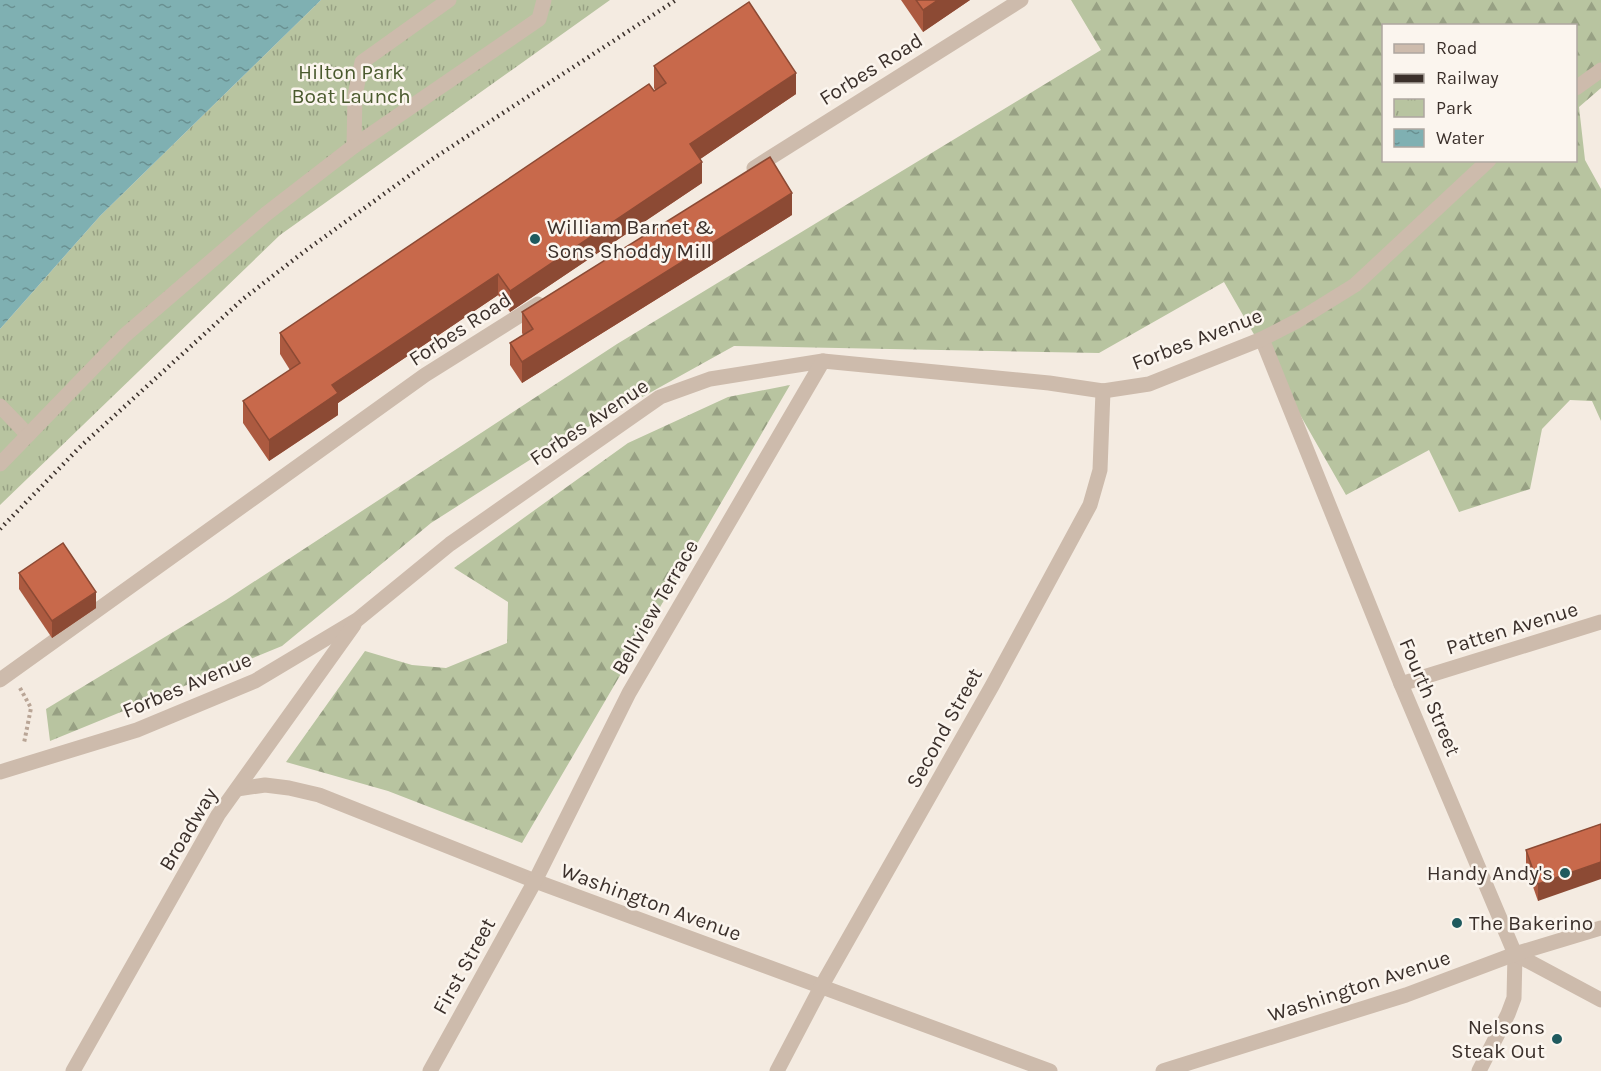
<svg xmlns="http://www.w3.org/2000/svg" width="1601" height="1071" viewBox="0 0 1601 1071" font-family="Karla,sans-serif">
<defs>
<pattern id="forest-firs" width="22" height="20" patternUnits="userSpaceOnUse" patternTransform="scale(1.5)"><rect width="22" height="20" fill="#b8c4a0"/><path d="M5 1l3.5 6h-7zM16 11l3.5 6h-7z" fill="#97a083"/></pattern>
<pattern id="park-tufts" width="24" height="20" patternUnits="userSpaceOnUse" patternTransform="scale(1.5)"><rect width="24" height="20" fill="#b8c4a0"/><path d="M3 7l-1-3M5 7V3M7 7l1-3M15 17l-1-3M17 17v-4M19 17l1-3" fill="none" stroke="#97a083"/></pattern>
<pattern id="water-ripples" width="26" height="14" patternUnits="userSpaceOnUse" patternTransform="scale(1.5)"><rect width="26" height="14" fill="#7fb0b2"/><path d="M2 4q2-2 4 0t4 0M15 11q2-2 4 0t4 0" fill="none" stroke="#699091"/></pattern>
</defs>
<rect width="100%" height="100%" fill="#f4ebe1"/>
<!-- forest -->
<g fill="url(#forest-firs)" fill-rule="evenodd">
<path d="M 1071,0 L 1601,0 L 1601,88 L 1579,107 L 1585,160 L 1601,189 L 1601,421 L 1592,401 L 1570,400 L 1542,429 L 1530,489 L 1459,512 L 1429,450 L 1346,495 L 1224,282 L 1099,353 L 734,346 L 536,456 L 431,523 L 282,646 L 50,741 L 46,709 L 226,600 L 617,344 L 1101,50 ZM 1384,26 L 1576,26 L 1576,160 L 1384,160 Z"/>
<polygon points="790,385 522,843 388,791 286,762 365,651 412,665 446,668 507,643 508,602 454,568 628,443 728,397"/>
</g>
<!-- park -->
<polygon fill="url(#park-tufts)" points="321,0 610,0 280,235 0,505 0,329 100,216"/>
<!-- water -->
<polygon fill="url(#water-ripples)" points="0,0 321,0 100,216 0,329"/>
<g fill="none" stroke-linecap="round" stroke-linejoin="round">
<!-- path -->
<polyline stroke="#b9a596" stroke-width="4" stroke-dasharray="3 3" stroke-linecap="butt" points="20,688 31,708 24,743"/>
<!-- minor -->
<g stroke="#cdbbac" stroke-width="15">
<polyline points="449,0 362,62 355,95 354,146 539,19 544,0"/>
<polyline points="1576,88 1601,70"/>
<polyline points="754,168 1021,0"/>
<polyline points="1262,339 1401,684 1515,954 1514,998 1508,1014 1479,1071"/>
<polyline points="0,406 28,435"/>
<polyline points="0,464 124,336 266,214 354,146"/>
<polyline points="0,680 425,375 538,304"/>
<polyline points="1401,684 1601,622"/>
<polyline points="0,772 137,730 255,681 357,620 450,544 660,397 710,379 823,361 1049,383 1103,391 1149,384 1262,339 1297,321 1355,285 1489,160"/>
<polyline points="237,789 265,785 289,788 319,795 535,881 1050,1071"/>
<polyline points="1515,954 1601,1000"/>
<polyline points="73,1071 218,815 354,625"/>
<polyline points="430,1071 535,881 629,693 823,361"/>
<polyline points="777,1071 821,987 992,686 1090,505 1100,470 1103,391"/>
<polyline points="1163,1071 1406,995 1515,954 1601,928"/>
</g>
<!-- rail -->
<polyline stroke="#3b302b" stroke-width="4.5" stroke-dasharray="1.5 4.5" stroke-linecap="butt" points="0,529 81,446 243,299 305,251 431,160 676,0"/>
</g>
<!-- wall -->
<g fill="#ac5a40">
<polygon points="901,0 970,0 923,32"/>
<polygon points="654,66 796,94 700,159 702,183 510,312 498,295 338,403 338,415 269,461 243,423 243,401 290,370 280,354 280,333 655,90 654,88"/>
<polygon points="792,215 522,383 510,365 510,343 523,335 522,333 522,312"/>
<polygon points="19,573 96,608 52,638 19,589"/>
<polygon points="1601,824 1538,901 1526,867 1526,850"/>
</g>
<!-- shaded-wall -->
<g fill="#8c4a34">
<polygon points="938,0 970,0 923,32 923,10"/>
<polygon points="796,73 796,94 690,166 690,144"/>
<polygon points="702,162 702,183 510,312 510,291"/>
<polygon points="792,193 792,215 522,383 522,362"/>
<polygon points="498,274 498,295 338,403 338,415 269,461 269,440 332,385"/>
<polygon points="96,592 96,608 52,638 52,621"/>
<polygon points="1601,862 1601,879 1538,901 1538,884"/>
</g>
<!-- building -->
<g fill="#c8694b" stroke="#8c4a34" stroke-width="1.5">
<polygon points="916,0 938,0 923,10"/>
<polygon points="749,2 796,73 690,144 702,162 510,291 498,274 332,385 338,393 269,440 243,401 300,363 280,333 649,84 654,91 666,83 654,66"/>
<polygon points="770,157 792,193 522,362 510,343 533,329 522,312"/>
<polygon points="63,543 96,592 52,621 19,573"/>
<polygon points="1601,824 1601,862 1538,884 1526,850"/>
</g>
<!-- markers -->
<g fill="#1f5a5e" stroke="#fbf5ee" stroke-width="2">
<circle cx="535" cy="239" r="6"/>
<circle cx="1565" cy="873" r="6"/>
<circle cx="1457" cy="923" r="6"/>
<circle cx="1557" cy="1039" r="6"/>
</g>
<g text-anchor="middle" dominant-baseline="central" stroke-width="5" stroke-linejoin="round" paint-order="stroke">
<!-- street labels -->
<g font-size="21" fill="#3b302b" stroke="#fbf5ee">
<text transform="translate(871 69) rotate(-32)">Forbes Road</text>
<text transform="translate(460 329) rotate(-33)">Forbes Road</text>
<text transform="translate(1197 339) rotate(-21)">Forbes Avenue</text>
<text transform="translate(589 422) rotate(-34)">Forbes Avenue</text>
<text transform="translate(655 607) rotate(-60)">Bellview Terrace</text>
<text transform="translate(1512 628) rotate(-17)">Patten Avenue</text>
<text transform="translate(187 685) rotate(-23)">Forbes Avenue</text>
<text transform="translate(1430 697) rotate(67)">Fourth Street</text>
<text transform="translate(944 728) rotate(-61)">Second Street</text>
<text transform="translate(188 829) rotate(-59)">Broadway</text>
<text transform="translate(651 902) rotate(20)">Washington Avenue</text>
<text transform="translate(464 966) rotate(-61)">First Street</text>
<text transform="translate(1359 986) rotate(-18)">Washington Avenue</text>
</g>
<!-- park labels -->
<g font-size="21" fill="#4a5a2e" stroke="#fbf5ee">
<text x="351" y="72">Hilton Park<tspan x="351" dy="24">Boat Launch</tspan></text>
</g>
<!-- poi labels -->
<g font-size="21" fill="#3b302b" stroke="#fbf5ee" text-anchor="start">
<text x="547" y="227">William Barnet &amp;<tspan x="547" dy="24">Sons Shoddy Mill</tspan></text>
<text x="1553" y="873" text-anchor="end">Handy Andy's</text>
<text x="1469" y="923">The Bakerino</text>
<text x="1545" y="1027" text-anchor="end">Nelsons<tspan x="1545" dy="24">Steak Out</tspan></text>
</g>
</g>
<!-- legend -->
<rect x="1382" y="24" width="195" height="138" fill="#fbf5ee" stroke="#aea6a0" stroke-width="1.5"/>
<rect x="1394" y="44" width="30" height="9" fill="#cdbbac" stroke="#aea6a0" stroke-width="1.5"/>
<text x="1436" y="54" font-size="18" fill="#3b302b">Road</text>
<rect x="1394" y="74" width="30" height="9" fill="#3b302b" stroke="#aea6a0" stroke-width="1.5"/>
<text x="1436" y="84" font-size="18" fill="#3b302b">Railway</text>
<rect x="1394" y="99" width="30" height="18" fill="url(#park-tufts)" stroke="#aea6a0" stroke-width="1.5"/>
<text x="1436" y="114" font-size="18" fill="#3b302b">Park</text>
<rect x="1394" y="129" width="30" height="18" fill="url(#water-ripples)" stroke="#aea6a0" stroke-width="1.5"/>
<text x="1436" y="144" font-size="18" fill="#3b302b">Water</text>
</svg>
